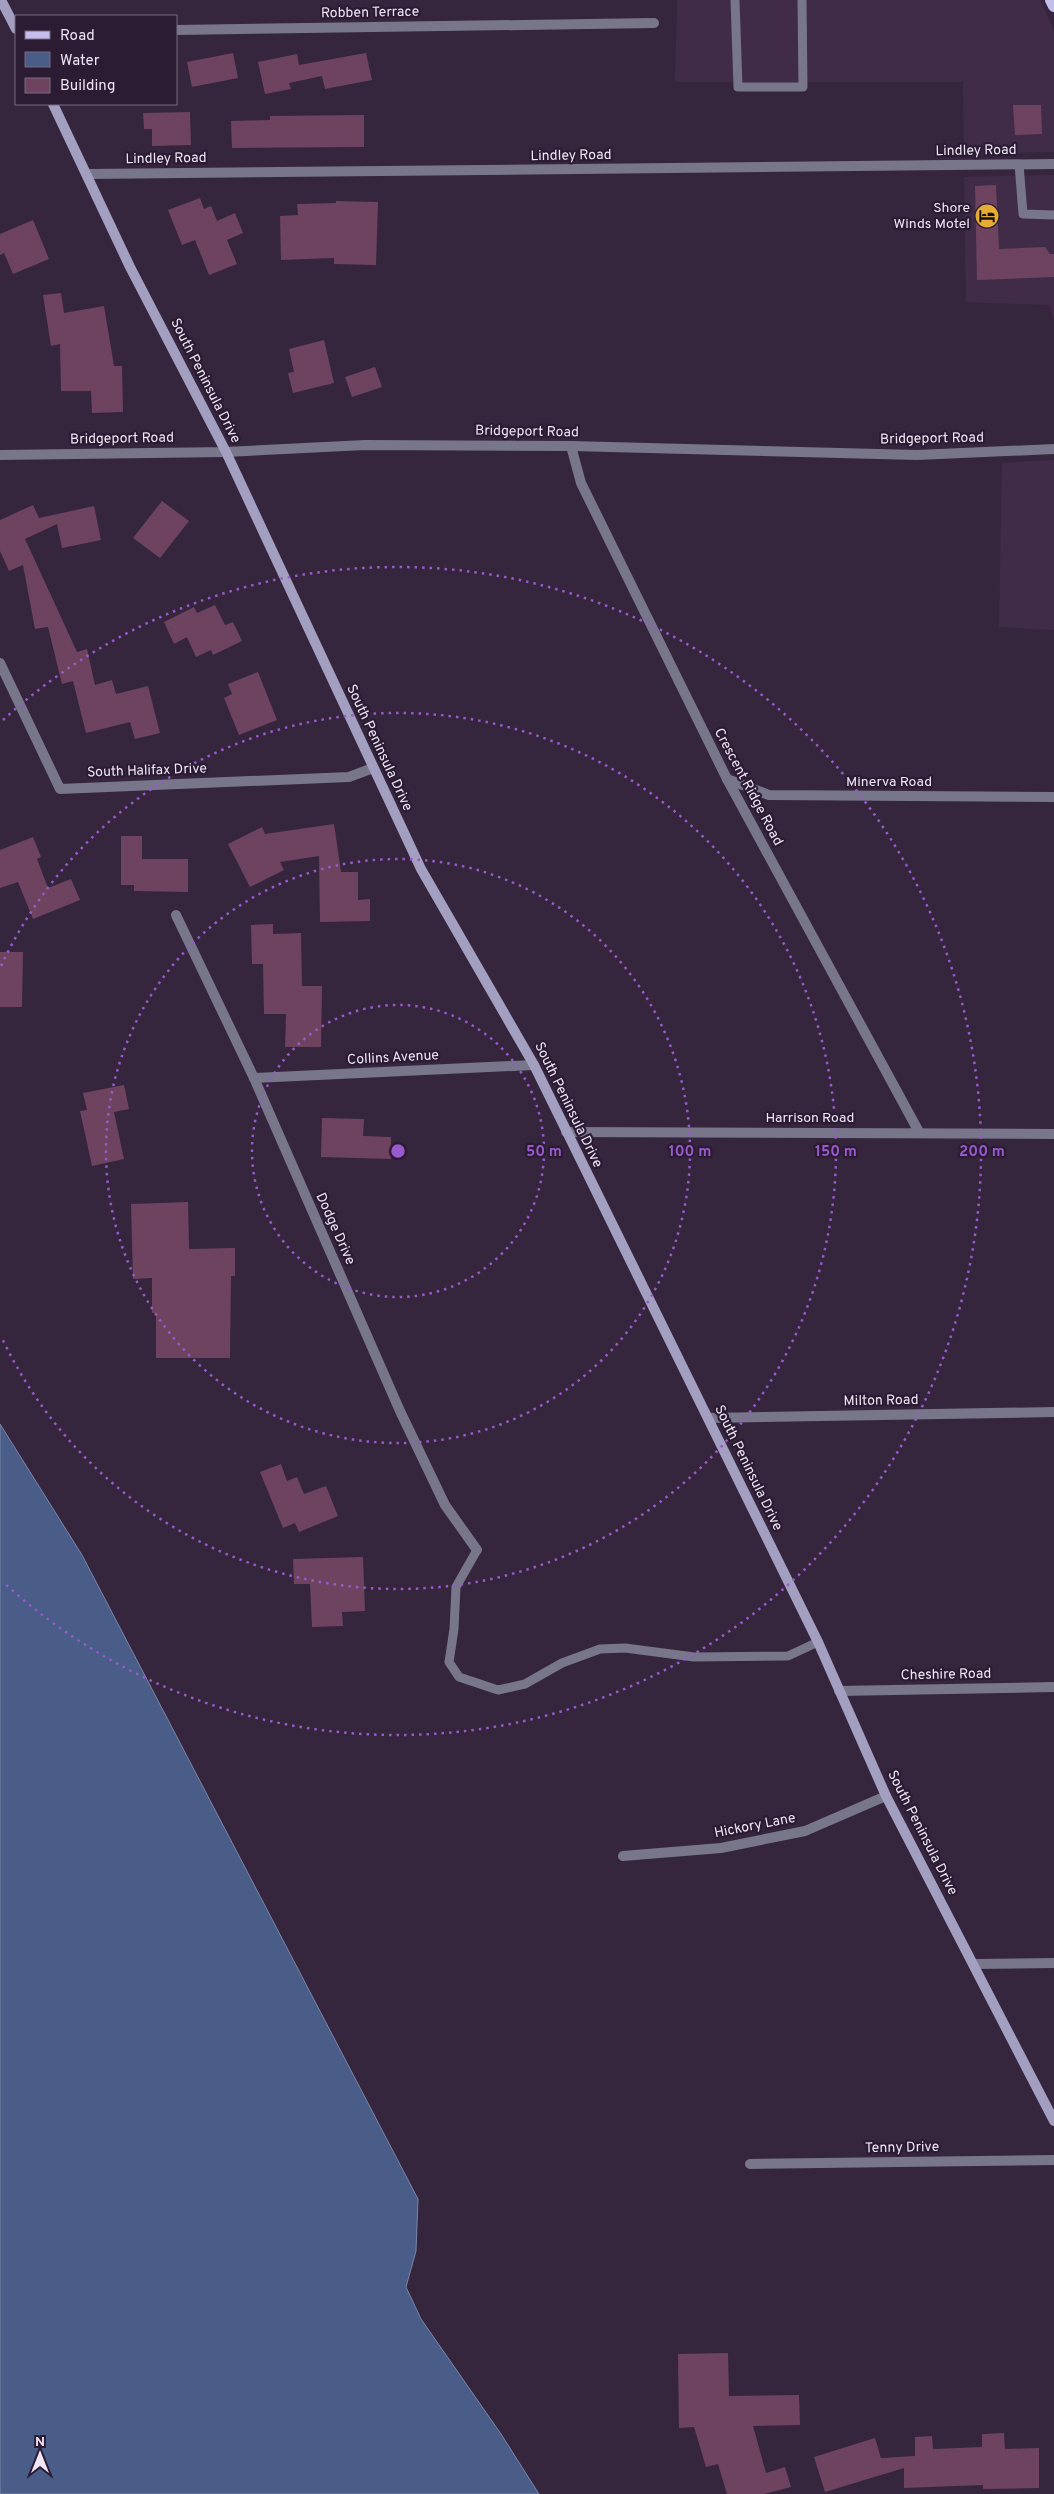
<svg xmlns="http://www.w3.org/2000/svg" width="1054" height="2494" viewBox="0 0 1054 2494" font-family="Overpass,sans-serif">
<rect width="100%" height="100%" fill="#35263d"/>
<!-- built -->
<g fill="#402c49">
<polygon points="677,0 1040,0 1054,30 1054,152 964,154 963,82 675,82"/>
<polygon points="1054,175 1054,319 1049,305 966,302 964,177"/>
<polygon points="1054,460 1054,630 999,627 1002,463"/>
</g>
<!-- water -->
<polygon fill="#495d88" stroke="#7b86a8" points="0,1424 82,1555 418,2199 416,2251 406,2287 421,2319 501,2434 539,2494 0,2494"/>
<!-- building -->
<g fill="#6e4360">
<polygon points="233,53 238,78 192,87 187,62"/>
<polygon points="366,53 372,80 325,89 322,76 289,83 291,89 265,94 258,62 297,54 299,65"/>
<polygon points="1013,105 1041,105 1042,134 1015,135"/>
<polygon points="190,112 191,145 152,146 152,129 144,129 143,113"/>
<polygon points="364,115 364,147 232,148 231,121 270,120 270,116"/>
<polygon points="996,185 999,249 1045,247 1050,254 1054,254 1054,277 977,280 975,186"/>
<polygon points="200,198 204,209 211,206 217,221 235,213 243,233 227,240 237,264 209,275 195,240 182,245 168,210"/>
<polygon points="336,201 378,202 376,265 334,264 334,258 281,260 280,216 298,215 297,204 336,203"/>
<polygon points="33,220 49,259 13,274 4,253 0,255 0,234"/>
<polygon points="61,293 64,313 104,306 114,366 122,366 123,412 92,413 91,391 61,391 60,344 51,346 43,295"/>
<polygon points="324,340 334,383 293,393 288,373 294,372 289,349"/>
<polygon points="375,367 382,387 352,397 345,377"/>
<polygon points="162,501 189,521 160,558 133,538"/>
<polygon points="33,505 39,518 94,506 101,540 62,548 57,524 25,539 77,652 87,649 95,685 112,680 116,694 148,686 160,733 135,739 130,722 86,733 73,681 62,684 48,627 35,629 23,565 9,571 0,551 0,520"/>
<polygon points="215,605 225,625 233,622 242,641 213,655 211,650 196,657 187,637 174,644 164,622 194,607 197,613"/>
<polygon points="258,672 277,720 239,735 224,698 232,694 228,684"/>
<polygon points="334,824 341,872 358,872 358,900 370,899 370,921 320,922 319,856 280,862 284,870 250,887 228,844 262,827 265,834"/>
<polygon points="121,836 142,836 142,859 188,859 188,892 134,891 134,885 121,885"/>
<polygon points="33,837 41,857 37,859 48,888 71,879 80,900 33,919 18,882 0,888 0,850"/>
<polygon points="273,924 273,934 301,933 302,986 322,986 321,1047 285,1047 286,1014 264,1014 263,964 252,964 251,925"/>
<polygon points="0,952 23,952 22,1007 0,1007"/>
<polygon points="124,1085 129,1109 114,1112 124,1159 92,1166 80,1111 87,1110 83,1093"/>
<polygon points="322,1118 364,1119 363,1136 391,1137 391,1159 321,1157"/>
<polygon points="188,1202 189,1249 235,1248 235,1276 231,1276 230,1358 156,1358 156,1313 152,1313 152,1278 133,1279 131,1204"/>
<polygon points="281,1464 287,1481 297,1477 304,1494 326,1486 338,1516 299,1532 295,1523 283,1528 260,1472"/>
<polygon points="363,1557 365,1611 342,1612 343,1626 312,1627 310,1584 294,1584 293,1559"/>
<polygon points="728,2353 729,2396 799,2395 800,2425 753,2426 766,2473 785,2467 791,2487 764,2494 727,2494 718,2464 706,2467 694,2427 679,2428 678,2354"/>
<polygon points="1004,2433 1005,2449 1039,2448 1039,2488 983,2489 983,2485 904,2488 904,2468 825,2492 814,2457 875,2438 881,2458 915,2456 915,2437 932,2436 933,2449 982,2447 982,2434"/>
</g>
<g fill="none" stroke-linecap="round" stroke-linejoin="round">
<!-- lane -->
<g stroke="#78768b" stroke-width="9">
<polyline points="735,0 738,87 803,87 802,0"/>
<polyline points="1019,164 1023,214 1054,215"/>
<polyline points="477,1550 456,1587 454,1629 449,1662 459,1677 498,1690 525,1684 562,1663 600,1649 625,1648 694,1657 788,1656 818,1642"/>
</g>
<!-- street -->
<g stroke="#78768b" stroke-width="10">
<polyline points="176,30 654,23"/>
<polyline points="88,174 1054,164"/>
<polyline points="571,446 581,483 727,779 919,1132"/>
<polyline points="0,455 226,452 365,445 571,446 917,455 1054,449"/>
<polyline points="0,663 60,789 349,777 373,768"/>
<polyline points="727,779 769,795 1054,797"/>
<polyline points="176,915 254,1078 400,1411 445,1505 477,1550"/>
<polyline points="254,1078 534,1065"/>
<polyline points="566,1132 1054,1134"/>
<polyline points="708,1418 1054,1412"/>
<polyline points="839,1691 1054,1687"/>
<polyline points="623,1856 721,1848 805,1831 886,1796"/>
<polyline points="975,1964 1054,1963"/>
<polyline points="750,2164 1054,2160"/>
</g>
<!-- secondary -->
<g stroke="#a29fc1" stroke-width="10">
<polyline points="1,0 16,29"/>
<polyline points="53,104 130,267 226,452 421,869 534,1065 818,1642 886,1796 1054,2121"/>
</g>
<!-- primary -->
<polyline stroke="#c3beeb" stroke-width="12" points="1051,0 1054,6"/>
</g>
<!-- distance rings -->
<g fill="none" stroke="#985acc" stroke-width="2.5" stroke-dasharray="2.5 5">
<circle cx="398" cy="1151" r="146"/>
<circle cx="398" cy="1151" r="292"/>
<path d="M1 966A438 438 0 1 1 1 1336"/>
<path d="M3 720A584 584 0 1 1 3 1582"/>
</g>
<!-- icons -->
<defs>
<symbol id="hotel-disc" viewBox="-11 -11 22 22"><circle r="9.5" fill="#e7ac36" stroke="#2b1c33"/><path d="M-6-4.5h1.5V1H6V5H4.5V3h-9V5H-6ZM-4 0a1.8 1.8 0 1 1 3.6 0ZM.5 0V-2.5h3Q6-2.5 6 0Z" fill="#111"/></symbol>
</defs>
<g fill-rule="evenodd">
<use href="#hotel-disc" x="973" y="202" width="28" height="28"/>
</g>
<g text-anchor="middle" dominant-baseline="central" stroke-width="4.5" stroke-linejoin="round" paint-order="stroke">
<!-- street labels -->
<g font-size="14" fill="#efe5f4" stroke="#2b1c33">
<text transform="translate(370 13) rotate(-1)">Robben Terrace</text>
<text transform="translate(976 151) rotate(-1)">Lindley Road</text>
<text transform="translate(571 156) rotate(-1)">Lindley Road</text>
<text transform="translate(166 159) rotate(-1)">Lindley Road</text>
<text transform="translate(205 381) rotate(63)">South Peninsula Drive</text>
<text transform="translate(527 432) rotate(1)">Bridgeport Road</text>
<text transform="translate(122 439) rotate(-1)">Bridgeport Road</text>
<text transform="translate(932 439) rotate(-1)">Bridgeport Road</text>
<text transform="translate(379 748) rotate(65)">South Peninsula Drive</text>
<text transform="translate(147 771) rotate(-2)">South Halifax Drive</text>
<text x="889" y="782">Minerva Road</text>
<text transform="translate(748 787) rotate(62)">Crescent Ridge Road</text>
<text transform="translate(393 1058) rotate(-3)">Collins Avenue</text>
<text transform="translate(568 1105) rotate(64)">South Peninsula Drive</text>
<text x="810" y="1118">Harrison Road</text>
<text transform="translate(335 1229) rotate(66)">Dodge Drive</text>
<text transform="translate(881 1401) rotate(-1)">Milton Road</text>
<text transform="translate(748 1468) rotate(64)">South Peninsula Drive</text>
<text transform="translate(946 1675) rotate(-1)">Cheshire Road</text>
<text transform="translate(755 1826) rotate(-11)">Hickory Lane</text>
<text transform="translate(922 1833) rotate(63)">South Peninsula Drive</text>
<text transform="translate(902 2148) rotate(-1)">Tenny Drive</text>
</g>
<!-- poi labels -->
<g font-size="14" fill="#efe5f4" stroke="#2b1c33" text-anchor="end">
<text x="970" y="208">Shore<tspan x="970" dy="16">Winds Motel</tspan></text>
</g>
</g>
<circle cx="398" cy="1151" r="8" fill="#985acc" stroke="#2b1c33" stroke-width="2.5"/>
<g font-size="15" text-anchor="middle" font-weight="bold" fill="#985acc" stroke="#2b1c33" stroke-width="4.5" stroke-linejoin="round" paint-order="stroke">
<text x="544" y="1156">50 m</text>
<text x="690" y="1156">100 m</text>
<text x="836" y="1156">150 m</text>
<text x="982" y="1156">200 m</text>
</g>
<!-- legend -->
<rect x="15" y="15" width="162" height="90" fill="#2b1c33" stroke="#796c80"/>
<rect x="25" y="31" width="25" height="8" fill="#c3beeb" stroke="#796c80"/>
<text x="60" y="40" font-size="15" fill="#efe5f4">Road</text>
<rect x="25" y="52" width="25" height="15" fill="#495d88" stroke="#796c80"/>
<text x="60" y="65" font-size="15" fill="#efe5f4">Water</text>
<rect x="25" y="78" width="25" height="15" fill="#6e4360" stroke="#796c80"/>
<text x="60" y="90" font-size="15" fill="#efe5f4">Building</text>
<!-- north arrow -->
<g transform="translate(40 2454)" stroke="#2b1c33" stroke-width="4" paint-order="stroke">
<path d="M0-4L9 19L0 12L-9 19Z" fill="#efe5f4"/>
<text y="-8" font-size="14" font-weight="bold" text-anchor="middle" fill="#efe5f4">N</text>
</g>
</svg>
